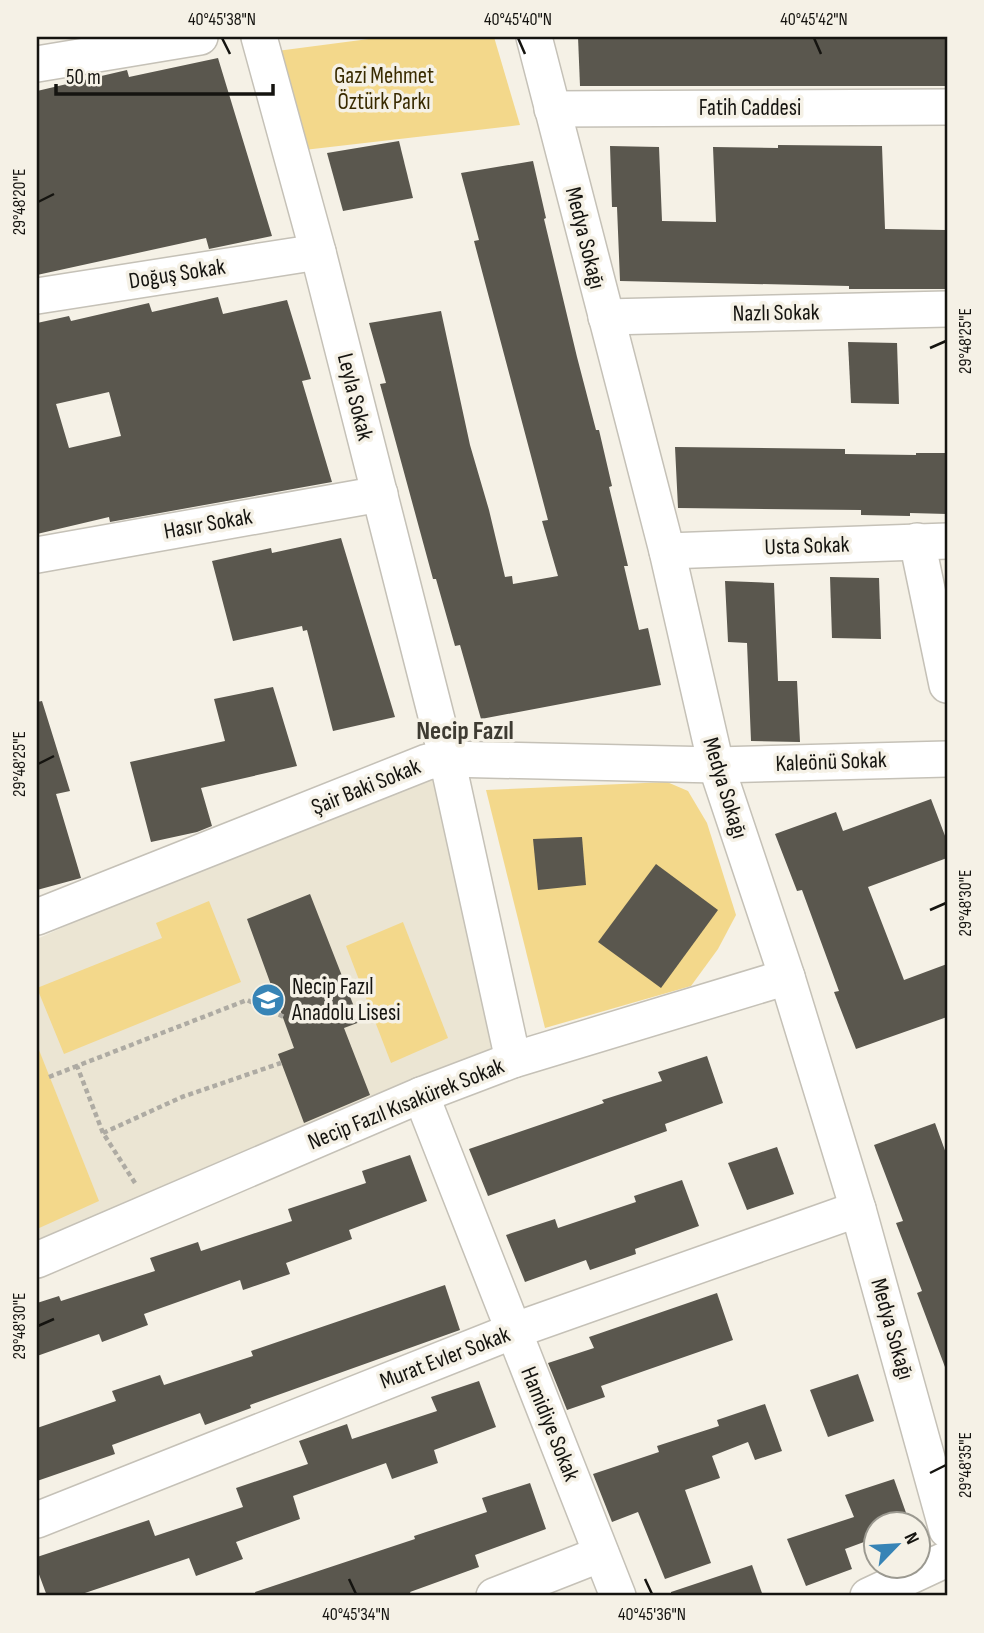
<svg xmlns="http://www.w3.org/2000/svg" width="984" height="1633" viewBox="0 0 984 1633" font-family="'Sofia Sans Condensed',sans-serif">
<rect width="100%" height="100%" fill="#f5f1e6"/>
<!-- built -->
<polygon fill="#ebe5d3" points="447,759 513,1060 37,1247 37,939 427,762"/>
<!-- green -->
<g fill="#f3d88b">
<polygon points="384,37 494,37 520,125 304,150 277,51"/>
<polygon points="667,782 688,791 707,823 736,915 718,949 691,986 545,1028 486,790"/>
<polygon points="209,901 241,982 64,1054 37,988 162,938 156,923"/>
<polygon points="403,922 448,1038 391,1063 346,946"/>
<polygon points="37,1045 99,1201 37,1229"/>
</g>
<!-- building -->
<g fill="#5a574e" fill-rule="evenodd">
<polygon points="578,37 947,37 947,86 580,86"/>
<polygon points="218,58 272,236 209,249 206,238 37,275 37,91 127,70 129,77"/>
<polygon points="399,141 413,198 343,211 327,153"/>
<polygon points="778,145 882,146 885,229 946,230 947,289 849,289 849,286 620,281 617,207 612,207 610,146 659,147 662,221 716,222 713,147 778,148"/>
<polygon points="533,161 546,218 544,219 577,357 596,430 599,430 612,486 609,487 628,566 624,566 639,630 648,628 661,685 481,719 460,645 455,646 436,579 433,579 380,384 386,383 369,323 441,311 470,445 489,510 505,577 512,576 513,584 558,576 542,521 548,520 474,241 479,240 461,173"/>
<path d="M 218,297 L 223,314 L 287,300 L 311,379 L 302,381 L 332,482 L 110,522 L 109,517 L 37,534 L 37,323 L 69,316 L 71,321 L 149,303 L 152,312 ZM 109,392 L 121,436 L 69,448 L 56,404 Z"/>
<polygon points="848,342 897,343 899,404 851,403"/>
<polygon points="675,447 845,449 845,454 916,455 916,453 947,453 947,514 910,513 910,516 861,515 861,510 678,508"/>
<polygon points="341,538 395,717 333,731 307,630 303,631 302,626 233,641 212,561 271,548 272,553"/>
<polygon points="830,577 879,578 881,639 832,638"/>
<polygon points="725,581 774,583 778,681 797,681 800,742 751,741 747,643 728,642"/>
<polygon points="273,687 297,766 201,788 212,826 197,832 151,842 130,762 225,741 214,699"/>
<polygon points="42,701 70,791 56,794 81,878 37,890 37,702"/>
<polygon points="931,799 947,841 947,858 868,887 904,980 947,964 947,1017 856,1049 834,992 839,991 802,890 797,891 775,834 836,812 843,831"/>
<polygon points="582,837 586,885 538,890 533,839"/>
<polygon points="656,864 718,910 661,988 598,942"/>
<polygon points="310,894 360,1022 344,1028 370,1095 304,1123 278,1054 294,1048 247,919"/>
<polygon points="707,1056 723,1103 665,1124 667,1131 488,1196 469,1149 604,1103 602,1100 662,1081 658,1072"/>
<polygon points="935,1123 947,1156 947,1366 945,1367 917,1293 922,1291 896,1223 903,1221 874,1145"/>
<polygon points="777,1147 794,1194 747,1210 728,1163"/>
<polygon points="410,1155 427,1201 349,1230 352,1239 286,1263 290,1274 243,1290 240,1280 144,1314 148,1325 102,1342 99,1334 37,1356 37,1303 59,1296 61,1301 155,1271 150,1258 198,1242 201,1251 292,1221 288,1209 366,1183 362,1171"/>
<polygon points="682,1180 699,1226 635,1249 636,1254 590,1270 586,1260 525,1282 506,1235 555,1219 558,1228 636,1202 634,1196"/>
<polygon points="445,1285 460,1330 250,1405 251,1408 205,1425 200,1413 112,1445 115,1454 37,1481 37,1428 116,1401 112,1391 160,1375 164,1385 253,1356 251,1351"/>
<polygon points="717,1293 733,1340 601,1386 605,1397 567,1410 548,1363 594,1348 589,1337"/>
<polygon points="858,1374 874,1421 828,1437 810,1390"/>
<polygon points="479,1381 496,1427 434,1450 438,1463 392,1479 386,1463 293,1496 300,1519 236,1542 243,1559 196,1576 189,1558 76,1596 47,1596 37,1569 37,1557 149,1520 155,1536 243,1507 236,1488 308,1464 299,1441 347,1424 352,1439 437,1411 431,1397"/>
<polygon points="765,1404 782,1451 755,1460 748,1442 712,1456 720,1478 685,1490 711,1563 665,1579 638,1512 612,1522 593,1474 659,1452 657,1446 719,1426 717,1420"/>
<polygon points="894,1479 910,1524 876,1524 876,1568 864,1542 845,1549 852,1569 806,1586 787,1539 854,1517 845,1495"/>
<polygon points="530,1483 546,1529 475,1555 479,1567 410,1592 412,1596 256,1596 255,1592 415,1539 414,1536 487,1512 482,1498"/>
<polygon points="752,1565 763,1596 671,1596 671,1592"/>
</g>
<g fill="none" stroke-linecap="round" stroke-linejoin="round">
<defs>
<g id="minor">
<polyline points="259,37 318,252 447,759 513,1060"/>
<polyline points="534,37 667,551 716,765 787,977 858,1209 947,1530"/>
<polyline points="37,64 200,37"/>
<polyline points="552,109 947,107"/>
<polyline points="37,296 318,252"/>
<polyline points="606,317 947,309"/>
<polyline points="917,541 947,685"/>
<polyline points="667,551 947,541"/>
<polyline points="37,555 380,494"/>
<polyline points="37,917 427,762 447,759 716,765 947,759"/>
<polyline points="421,1095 618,1596"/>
<polyline points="37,1260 421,1095 513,1060 787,977"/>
<polyline points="37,1520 513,1331 858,1209"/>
<polyline points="494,1596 601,1554"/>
<polyline points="868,1596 947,1559"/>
</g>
</defs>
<!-- minor casing -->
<use href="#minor" stroke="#c5c1b7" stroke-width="38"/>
<!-- path -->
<g stroke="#aeaba3" stroke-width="4.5" stroke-dasharray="5 3.5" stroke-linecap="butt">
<polyline points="49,1077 77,1066"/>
<polyline points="103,1133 182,1097 281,1063"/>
<polyline points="135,1183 103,1133 77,1066 247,1000 284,1017"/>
</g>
<!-- minor -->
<use href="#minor" stroke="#fff" stroke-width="35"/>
</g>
<!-- ticks -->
<path fill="none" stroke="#151410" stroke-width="2.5" d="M 222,38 L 230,54M 518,38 L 525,54M 814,38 L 821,54M 38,202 L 54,194M 930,348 L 946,341M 38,764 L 54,756M 930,910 L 946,903M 38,1326 L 54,1319M 930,1473 L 946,1465M 349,1579 L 356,1594M 645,1579 L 652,1594"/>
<!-- icons -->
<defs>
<symbol id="school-disc" viewBox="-11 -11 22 22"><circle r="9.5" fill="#3784b6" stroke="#f5f1e6"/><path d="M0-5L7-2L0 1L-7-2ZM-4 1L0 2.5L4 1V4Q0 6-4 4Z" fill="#fff"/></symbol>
</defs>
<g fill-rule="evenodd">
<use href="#school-disc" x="249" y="981" width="38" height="38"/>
</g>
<g text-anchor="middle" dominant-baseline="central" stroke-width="7" stroke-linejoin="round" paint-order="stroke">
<!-- park labels -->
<g font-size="23" fill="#392b00" stroke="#f5f1e6">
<text x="384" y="76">Gazi Mehmet<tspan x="384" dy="26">Öztürk Parkı</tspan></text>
</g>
<!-- street labels -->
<g font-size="23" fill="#151410" stroke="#f5f1e6">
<text x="750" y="108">Fatih Caddesi</text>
<text transform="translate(585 238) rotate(76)">Medya Sokağı</text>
<text transform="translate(177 274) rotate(-9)">Doğuş Sokak</text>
<text transform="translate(776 313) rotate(-1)">Nazlı Sokak</text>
<text transform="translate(355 397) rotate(76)">Leyla Sokak</text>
<text transform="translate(208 524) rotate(-10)">Hasır Sokak</text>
<text transform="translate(807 546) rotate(-2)">Usta Sokak</text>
<text transform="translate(831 762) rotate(-2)">Kaleönü Sokak</text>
<text transform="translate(366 787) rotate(-22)">Şair Baki Sokak</text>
<text transform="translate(725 788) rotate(73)">Medya Sokağı</text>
<text transform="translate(406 1104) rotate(-22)">Necip Fazıl Kısakürek Sokak</text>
<text transform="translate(892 1329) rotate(74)">Medya Sokağı</text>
<text transform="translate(445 1358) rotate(-21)">Murat Evler Sokak</text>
<text transform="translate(550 1424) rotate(68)">Hamidiye Sokak</text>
</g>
<!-- poi labels -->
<g font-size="23" fill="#151410" stroke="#f5f1e6" text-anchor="start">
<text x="292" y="987">Necip Fazıl<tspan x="292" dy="26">Anadolu Lisesi</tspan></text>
</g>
<!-- quarter labels -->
<g font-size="26" font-weight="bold" fill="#3e3b32" stroke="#f5f1e6">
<text x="465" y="731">Necip Fazıl</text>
</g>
</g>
<!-- border -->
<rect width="984" height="1633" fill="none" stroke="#f5f1e6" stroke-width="77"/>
<!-- north arrow -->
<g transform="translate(897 1545) rotate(65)"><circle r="33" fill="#f5f1e6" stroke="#9b9990" stroke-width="2"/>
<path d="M0-5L12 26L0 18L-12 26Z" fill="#3784b6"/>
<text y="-10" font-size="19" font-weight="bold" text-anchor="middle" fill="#151410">N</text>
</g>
<!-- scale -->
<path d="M56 84v10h217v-10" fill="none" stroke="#151410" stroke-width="3.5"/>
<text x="66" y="84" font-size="21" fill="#151410" stroke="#f5f1e6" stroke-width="5" paint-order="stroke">50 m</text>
<rect x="38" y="38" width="908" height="1556" fill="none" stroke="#151410" stroke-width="2.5"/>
<g font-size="18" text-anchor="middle" fill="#151410">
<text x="222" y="25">40°45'38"N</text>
<text x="518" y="25">40°45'40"N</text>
<text x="814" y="25">40°45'42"N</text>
<text transform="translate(19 202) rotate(-90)" y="6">29°48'20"E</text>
<text transform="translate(965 341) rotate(-90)" y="6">29°48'25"E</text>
<text transform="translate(19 764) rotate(-90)" y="6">29°48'25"E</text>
<text transform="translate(965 903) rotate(-90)" y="6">29°48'30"E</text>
<text transform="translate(19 1326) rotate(-90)" y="6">29°48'30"E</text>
<text transform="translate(965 1465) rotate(-90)" y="6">29°48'35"E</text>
<text x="356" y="1620">40°45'34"N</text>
<text x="652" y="1620">40°45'36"N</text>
</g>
</svg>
